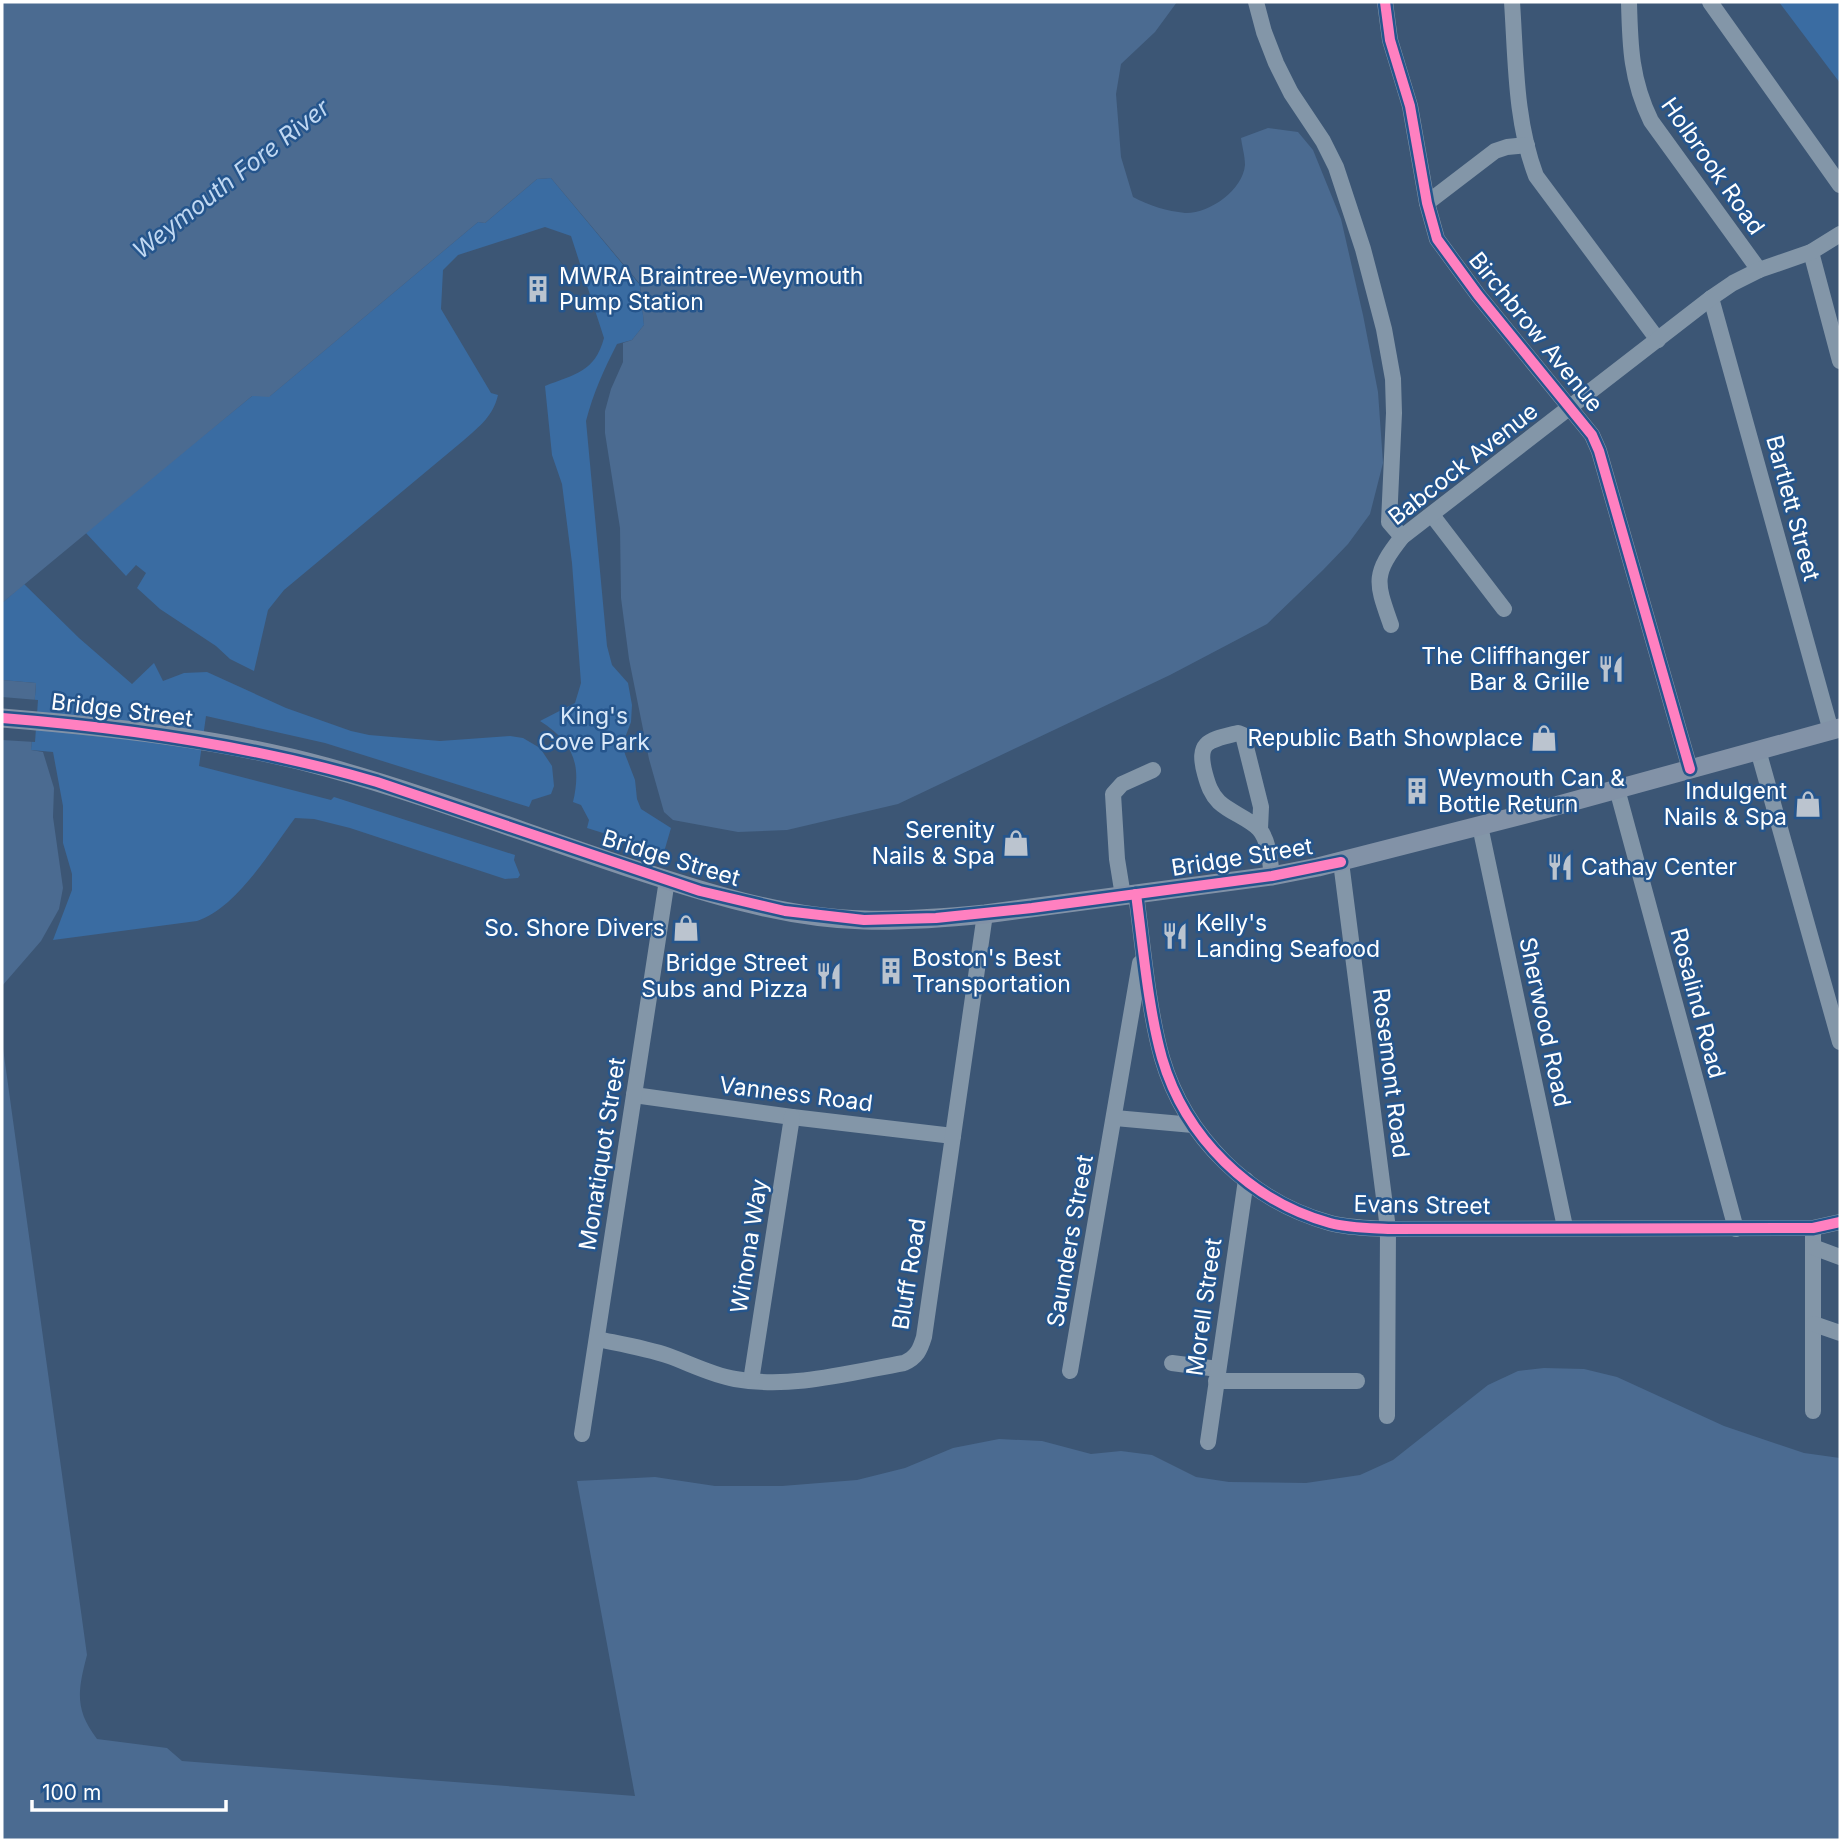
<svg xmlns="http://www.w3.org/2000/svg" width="1842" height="1842" viewBox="0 0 1842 1842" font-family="Inter,sans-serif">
<rect width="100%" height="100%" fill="#3c5675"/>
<!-- green -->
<g fill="#3a6ca2">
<polygon points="1779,2 1840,2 1840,83"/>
<path d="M 551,178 L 640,285 L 644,325 L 632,340 L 617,344 C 604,369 593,394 586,421 L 607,646 L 612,665 L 628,683 L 632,705 L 631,722 L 623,743 L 625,754 L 635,780 L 637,799 L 641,809 L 671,828 L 664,852 L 587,828 L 589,820 L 581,805 L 573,802 C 582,764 573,742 540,721 L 575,703 L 581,683 L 572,563 L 562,484 L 552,455 L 545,386 C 575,374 595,372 604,338 L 571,236 L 545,227 L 458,255 L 443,270 L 441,309 L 491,393 L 498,395 C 493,416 480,426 464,440 L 284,590 L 268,610 L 254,671 L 230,659 L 216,646 L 160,609 L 137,588 L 146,573 L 136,565 L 126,576 L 85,532 L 252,396 L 270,396 L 478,222 L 485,223 L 537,179 Z"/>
<path d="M 24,584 L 79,638 L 132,684 L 154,663 L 163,681 L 184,673 L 207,672 L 286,708 L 351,731 L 369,735 L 440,741 L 510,736 L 523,738 L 540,748 L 552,766 L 554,786 L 551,794 L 532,800 L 529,807 L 325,743 L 206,716 L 199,766 L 331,800 L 334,797 L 515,855 L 514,860 L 520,875 L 518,878 L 505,879 L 350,828 L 314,819 L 295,818 C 271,850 236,909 197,921 L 53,940 L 72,890 L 72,874 L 63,843 L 63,806 L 53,752 L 31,750 L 36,683 L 2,680 L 2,603 Z"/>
</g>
<!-- water -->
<g fill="#4b6b91">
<path d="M 2,2 L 1177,2 L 1155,32 L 1121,64 L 1116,94 L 1121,157 L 1133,197 C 1150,206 1167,211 1185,213 C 1209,214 1243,190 1245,165 C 1245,156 1242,146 1241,138 L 1268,128 L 1298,132 L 1313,150 L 1341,219 L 1363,315 L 1378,392 L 1383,463 L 1370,514 L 1348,544 L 1323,570 L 1267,624 L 1170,675 L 898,804 L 787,830 L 738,832 L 673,820 L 664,812 L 649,759 L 629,659 L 621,598 L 620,528 L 605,433 L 605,411 L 611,389 L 623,362 L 623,343 L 632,340 L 644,325 L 640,284 L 551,178 L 537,179 L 485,223 L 478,222 L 269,397 L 252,396 L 2,603 Z"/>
<polygon points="2,680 36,683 31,750 43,752 54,788 53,817 63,888 59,909 41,941 2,986"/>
<path d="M 2,1041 L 87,1655 C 78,1690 74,1709 97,1739 L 167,1748 L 182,1761 L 635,1796 L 577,1481 L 655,1477 L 715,1486 L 782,1486 L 857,1480 L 905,1468 L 953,1448 L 999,1439 L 1042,1441 L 1091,1454 L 1121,1451 L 1152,1455 L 1196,1477 L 1229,1482 L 1306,1483 L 1360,1475 L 1393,1460 L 1488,1385 L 1518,1371 L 1544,1368 L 1584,1369 L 1617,1377 L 1724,1426 L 1804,1453 L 1840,1458 L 1840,1840 L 2,1840 Z"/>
</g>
<!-- pier -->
<polygon fill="#3c5675" points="2,697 38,700 35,742 2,740"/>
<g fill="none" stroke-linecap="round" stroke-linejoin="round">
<!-- minor -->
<g stroke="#8396a8" stroke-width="16">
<polyline points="1256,2 1264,32 1276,63 1291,93 1323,141 1336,167 1363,249 1384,329 1393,379 1394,413 1389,522 1402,537"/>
<polyline points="1385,2 1390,40 1410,106 1427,203 1437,239 1478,295 1592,435 1599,451 1690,769"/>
<path d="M 1512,2 C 1516,60 1515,121 1536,176 L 1658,340"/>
<path d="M 1629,2 C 1630,46 1631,80 1651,121 L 1759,270"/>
<polyline points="1710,2 1840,185"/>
<polyline points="1427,203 1495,151 1507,147 1527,145"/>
<polyline points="1811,252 1840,361"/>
<polyline points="1711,298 1831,731"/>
<polyline points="1432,515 1504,609"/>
<path d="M 1391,625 C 1376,582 1372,575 1402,537 L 1711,298 L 1733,283 L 1759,270 L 1811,252 L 1840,234"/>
<polyline points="1758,750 1840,1042"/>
<polyline points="1617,789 1736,1229"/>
<polyline points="1480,826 1565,1227"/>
<path d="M 1260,829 L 1261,807 L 1243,735 L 1238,733 C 1209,740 1196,741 1205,774 C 1208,785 1211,794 1219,802 C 1231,813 1248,818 1259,829 C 1269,840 1270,862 1272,876"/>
<polyline points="1341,862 1388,1229 1387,1416"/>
<path d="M 1136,894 C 1143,946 1148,1008 1162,1058 C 1185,1137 1250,1201 1330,1223 C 1348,1228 1369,1228 1388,1229 L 1813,1228 L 1840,1222"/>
<polyline points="1123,896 1117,859 1113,794 1122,784 1153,770"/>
<polyline points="634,1095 792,1117 953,1136"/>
<polyline points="1115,1118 1193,1125"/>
<polyline points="1813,1228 1813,1411"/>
<polyline points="1813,1247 1840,1257"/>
<polyline points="1814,1324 1840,1333"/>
<path d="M 597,1339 C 621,1344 646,1348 669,1356 C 691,1364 712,1375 735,1379 C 791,1389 848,1373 904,1363 C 917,1357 920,1350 924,1337 L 985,914"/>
<polyline points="1172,1363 1218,1369"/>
<polyline points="1070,1371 1140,963"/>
<polyline points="751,1381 792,1117"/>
<polyline points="1216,1381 1357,1381"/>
<polyline points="582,1434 667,880"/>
<polyline points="1208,1442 1246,1180"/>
</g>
<!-- major -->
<path stroke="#8292a7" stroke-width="19" d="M 2,718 C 110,727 220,738 326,767 C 428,795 527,834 627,867 C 703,892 783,918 864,920 C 904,921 945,918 985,914 L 1272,876 L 1318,867 L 1541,810 L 1840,728"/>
<defs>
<g id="cycleway">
<polyline points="1385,2 1390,40 1410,106 1427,203 1437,239 1478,295 1592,435 1599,451 1690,769"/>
<path d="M 2,718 C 129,728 254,746 377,782 L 700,891 L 785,911 L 864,920 L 936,918 L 1032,908 L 1272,876 L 1341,862"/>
<path d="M 1136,894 C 1143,946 1148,1008 1162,1058 C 1185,1137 1250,1201 1330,1223 C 1348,1228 1369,1228 1388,1229 L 1813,1228 L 1840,1222"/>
</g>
</defs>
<!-- cycleway casing -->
<use href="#cycleway" stroke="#25558c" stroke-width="15"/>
<!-- cycleway -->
<use href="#cycleway" stroke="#ff80c0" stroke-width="10"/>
</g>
<!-- icons -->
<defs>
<symbol id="building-bare" viewBox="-9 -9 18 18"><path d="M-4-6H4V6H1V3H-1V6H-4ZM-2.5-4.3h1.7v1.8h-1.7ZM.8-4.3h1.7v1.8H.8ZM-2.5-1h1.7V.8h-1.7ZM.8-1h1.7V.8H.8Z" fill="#bbc4cf" stroke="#25558c" stroke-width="2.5" paint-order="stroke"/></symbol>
<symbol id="restaurant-bare" viewBox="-9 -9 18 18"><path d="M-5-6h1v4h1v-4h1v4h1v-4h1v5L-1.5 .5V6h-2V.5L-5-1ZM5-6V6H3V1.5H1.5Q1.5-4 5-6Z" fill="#bbc4cf" stroke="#25558c" stroke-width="2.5" paint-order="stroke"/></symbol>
<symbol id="shop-bare" viewBox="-9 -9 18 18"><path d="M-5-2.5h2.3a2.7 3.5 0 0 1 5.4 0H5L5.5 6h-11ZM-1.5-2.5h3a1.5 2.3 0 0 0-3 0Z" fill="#bbc4cf" stroke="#25558c" stroke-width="2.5" paint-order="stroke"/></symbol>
</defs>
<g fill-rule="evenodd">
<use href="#building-bare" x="519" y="270" width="38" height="38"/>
<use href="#restaurant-bare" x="1592" y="650" width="38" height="38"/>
<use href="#shop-bare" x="1525" y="719" width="38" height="38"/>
<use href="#building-bare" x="1398" y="772" width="38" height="38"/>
<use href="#shop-bare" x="1789" y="785" width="38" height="38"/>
<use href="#shop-bare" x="997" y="824" width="38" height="38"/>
<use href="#restaurant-bare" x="1541" y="848" width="38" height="38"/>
<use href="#shop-bare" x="667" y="909" width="38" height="38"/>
<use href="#restaurant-bare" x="1156" y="917" width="38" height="38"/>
<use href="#building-bare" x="872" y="952" width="38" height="38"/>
<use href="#restaurant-bare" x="810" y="957" width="38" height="38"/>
</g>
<g text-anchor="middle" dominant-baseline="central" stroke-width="5" stroke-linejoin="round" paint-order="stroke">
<!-- street labels -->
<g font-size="23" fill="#fff" stroke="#25558c">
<text transform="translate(1713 166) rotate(55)">Holbrook Road</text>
<text transform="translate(1536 332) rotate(51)">Birchbrow Avenue</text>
<text transform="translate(1463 464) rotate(-38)">Babcock Avenue</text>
<text transform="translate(1793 508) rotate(75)">Bartlett Street</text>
<text transform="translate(122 710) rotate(7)">Bridge Street</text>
<text transform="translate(1242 857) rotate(-9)">Bridge Street</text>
<text transform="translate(671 858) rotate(17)">Bridge Street</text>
<text transform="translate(1698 1003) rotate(75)">Rosalind Road</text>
<text transform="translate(1545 1022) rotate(78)">Sherwood Road</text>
<text transform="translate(1391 1073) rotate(83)">Rosemont Road</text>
<text transform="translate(796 1094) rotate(7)">Vanness Road</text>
<text transform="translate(602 1154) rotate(-81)">Monatiquot Street</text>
<text transform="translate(1422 1205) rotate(1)">Evans Street</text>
<text transform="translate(1070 1241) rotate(-80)">Saunders Street</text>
<text transform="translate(749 1246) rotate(-81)">Winona Way</text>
<text transform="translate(909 1274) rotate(-81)">Bluff Road</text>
<text transform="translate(1204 1307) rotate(-82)">Morell Street</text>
</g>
<!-- poi labels -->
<g font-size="23" fill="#fff" stroke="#25558c" text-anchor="end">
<text x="559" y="276" text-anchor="start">MWRA Braintree-Weymouth<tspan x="559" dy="26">Pump Station</tspan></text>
<text x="1590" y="656">The Cliffhanger<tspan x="1590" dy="26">Bar &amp; Grille</tspan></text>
<text x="1523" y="738">Republic Bath Showplace</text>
<text x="1438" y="778" text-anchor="start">Weymouth Can &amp;<tspan x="1438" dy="26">Bottle Return</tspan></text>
<text x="1787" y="791">Indulgent<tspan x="1787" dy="26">Nails &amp; Spa</tspan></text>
<text x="995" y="830">Serenity<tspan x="995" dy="26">Nails &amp; Spa</tspan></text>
<text x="1581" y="867" text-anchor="start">Cathay Center</text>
<text x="1196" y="923" text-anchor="start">Kelly's<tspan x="1196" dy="26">Landing Seafood</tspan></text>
<text x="665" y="928">So. Shore Divers</text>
<text x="912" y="958" text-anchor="start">Boston's Best<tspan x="912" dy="26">Transportation</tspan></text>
<text x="808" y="963">Bridge Street<tspan x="808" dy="26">Subs and Pizza</tspan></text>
</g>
<!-- park labels -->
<g font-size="23" fill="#d9e8f8" stroke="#25558c">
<text x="594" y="716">King's<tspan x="594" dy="26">Cove Park</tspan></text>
</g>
<!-- water labels -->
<g font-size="24" font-style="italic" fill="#c0d8f2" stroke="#25558c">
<text transform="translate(231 179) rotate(-38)">Weymouth Fore River</text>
</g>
</g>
<!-- border -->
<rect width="1842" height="1842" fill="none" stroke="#ffffff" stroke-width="7"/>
<!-- scale -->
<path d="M32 1800v10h194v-10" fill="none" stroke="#ffffff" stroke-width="3.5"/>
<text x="42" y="1800" font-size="21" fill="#ffffff" stroke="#25558c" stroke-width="5" paint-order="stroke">100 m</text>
</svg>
